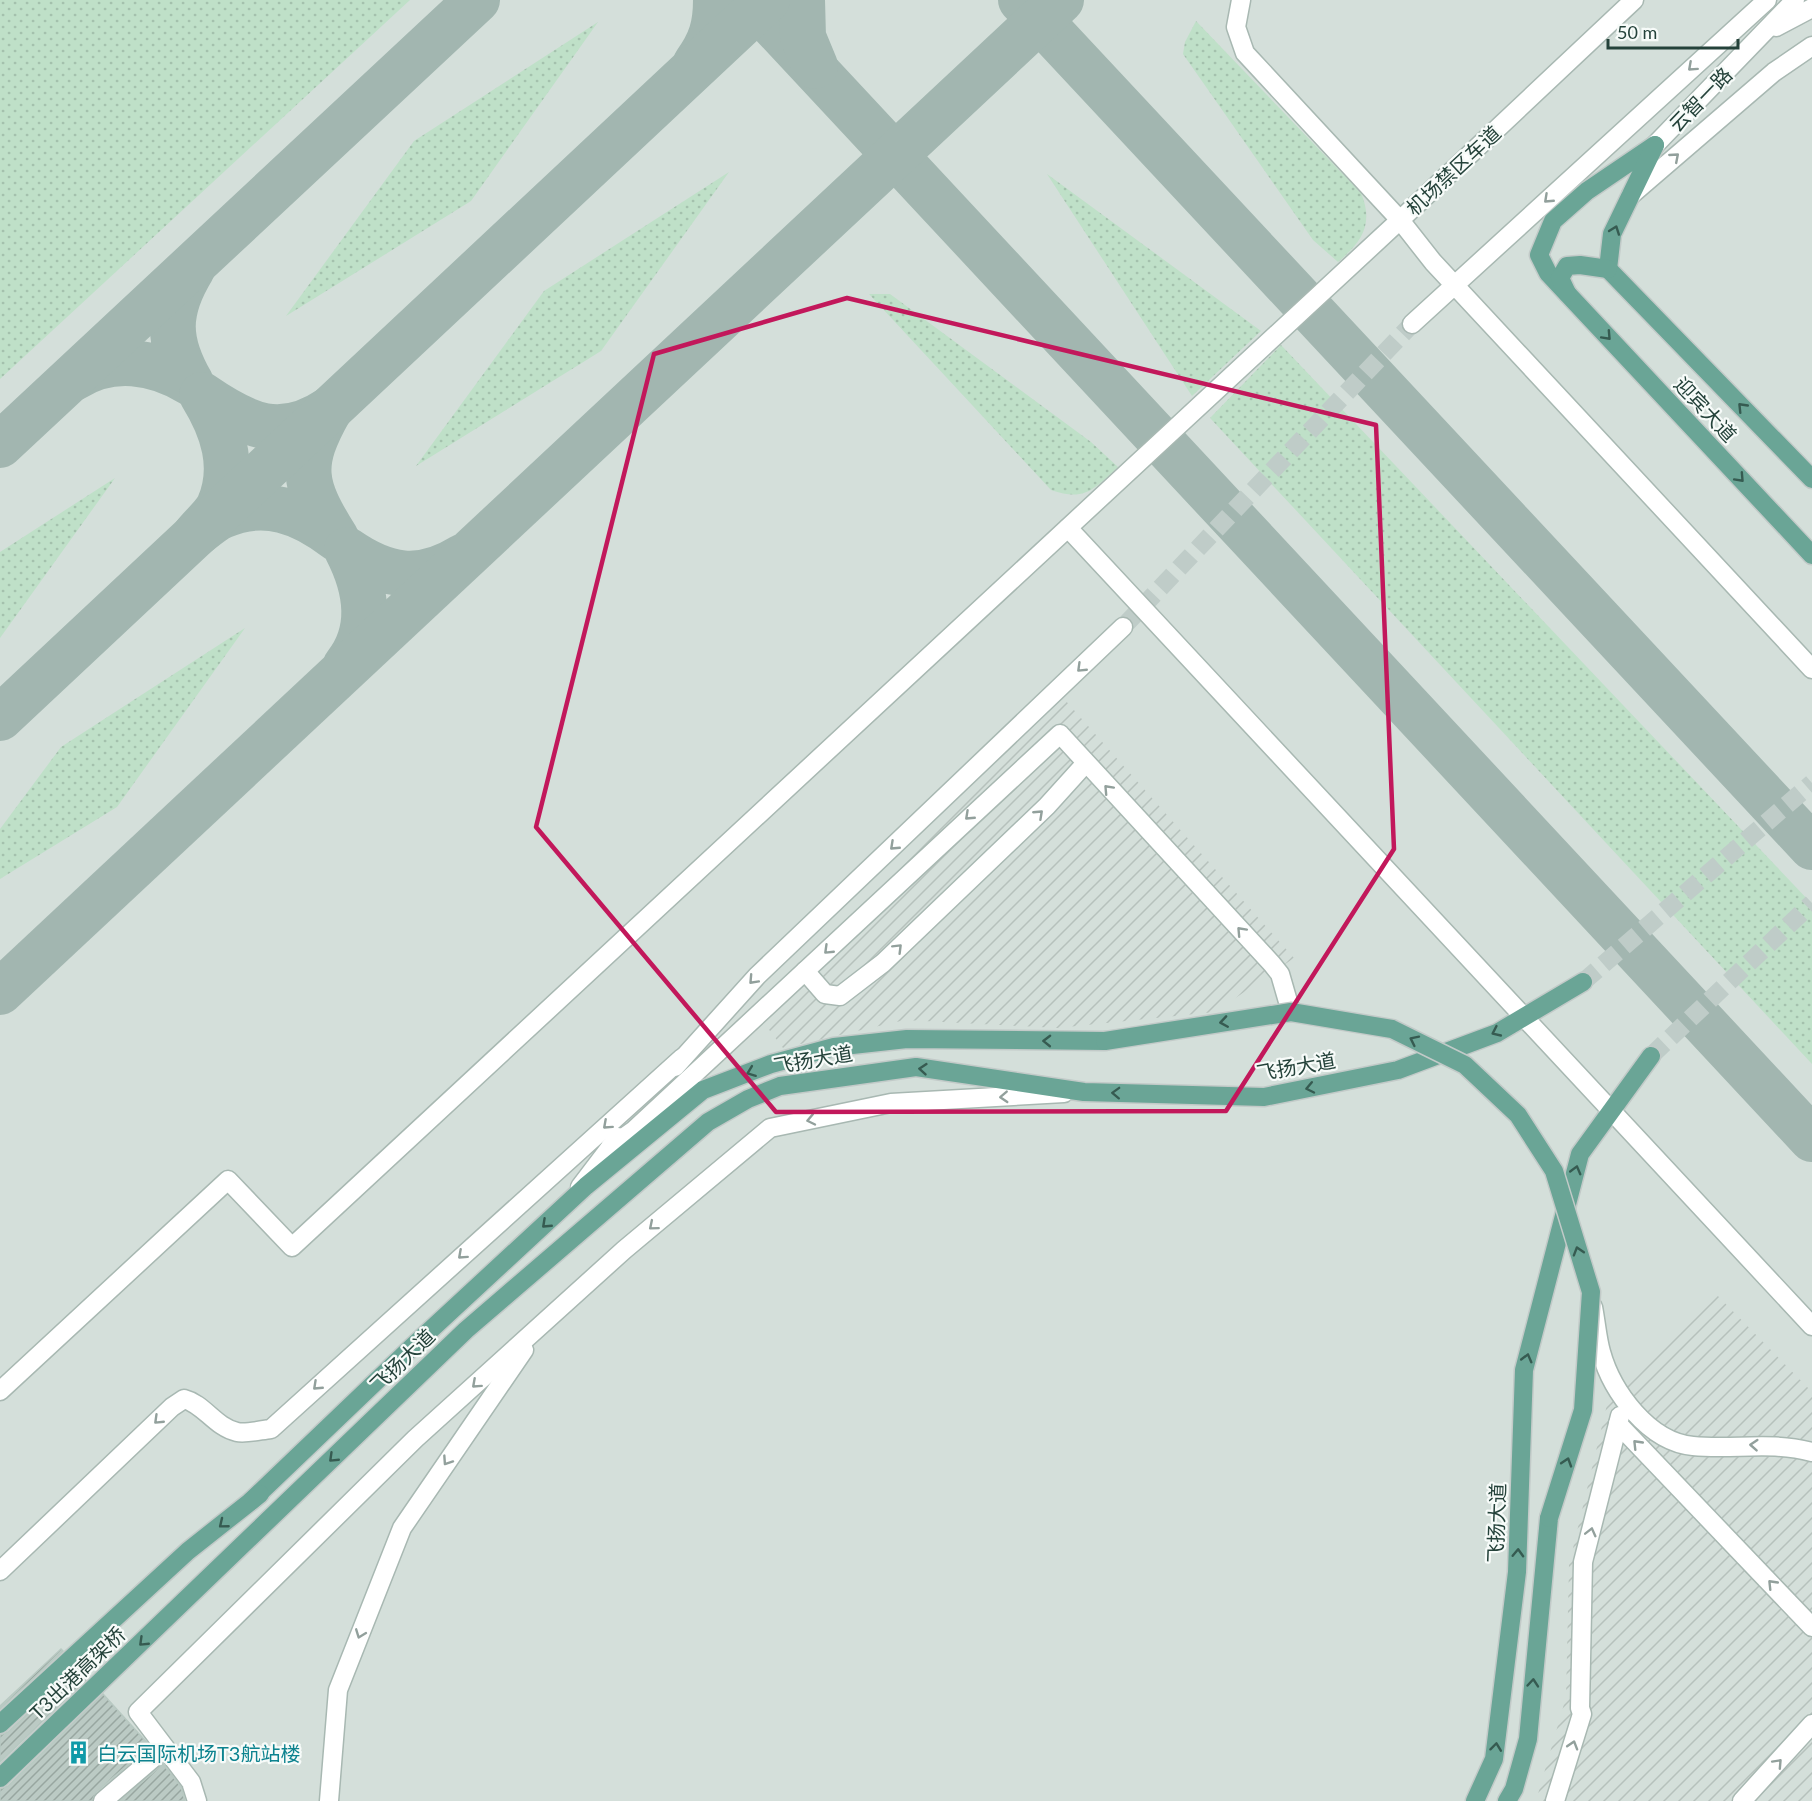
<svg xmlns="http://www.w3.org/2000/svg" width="1812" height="1801" viewBox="0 0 1812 1801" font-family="Lato,'Noto Sans SC',sans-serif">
<defs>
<pattern id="industrial-furrows" width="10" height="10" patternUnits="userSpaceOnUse" patternTransform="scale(1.5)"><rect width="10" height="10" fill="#d4dfda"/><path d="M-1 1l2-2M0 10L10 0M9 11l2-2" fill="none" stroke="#b6c1bc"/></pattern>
<pattern id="grass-dots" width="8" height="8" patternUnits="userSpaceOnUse" patternTransform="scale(1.5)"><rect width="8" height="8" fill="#bfe0c8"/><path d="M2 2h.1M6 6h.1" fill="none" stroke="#a4c1ad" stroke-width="1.8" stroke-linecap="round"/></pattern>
<pattern id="building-hatch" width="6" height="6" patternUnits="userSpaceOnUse" patternTransform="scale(1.5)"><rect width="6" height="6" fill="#bbcac4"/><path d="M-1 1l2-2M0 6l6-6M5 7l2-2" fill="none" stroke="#98a6a0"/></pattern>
</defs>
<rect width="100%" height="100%" fill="#e6efeb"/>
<!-- built -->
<rect fill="#d4dfda" x="0" y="0" width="1812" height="1801"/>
<!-- industrial -->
<g fill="url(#industrial-furrows)">
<polygon points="1065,700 1294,958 1215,1012 1057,1028 905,1020 783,1048 757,1014"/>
<polygon points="1715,1293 1812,1392 1812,1801 1536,1801 1566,1697 1569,1565 1610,1392"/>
</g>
<!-- grass -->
<g fill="url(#grass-dots)">
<polygon points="0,0 410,0 0,379"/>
<path d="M 1196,21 L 1361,193 C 1374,224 1362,242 1338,262 L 1313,240 L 1183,54 L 1185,42 Z"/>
<polygon points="598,22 471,201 286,316 414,141"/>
<polygon points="729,172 601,351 416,466 544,291"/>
<polygon points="1047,174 1261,331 1192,396"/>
<path d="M 869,294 L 890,294 L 1091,442 L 1118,467 C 1094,489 1085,502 1051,490 Z"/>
<polygon points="1281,345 1812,904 1812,1064 1210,418"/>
<polygon points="115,478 0,638 0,552"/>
<polygon points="245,628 117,807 0,879 0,829 61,747"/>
</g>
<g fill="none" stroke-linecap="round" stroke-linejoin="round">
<!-- taxiway -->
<g stroke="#a2b6b0" stroke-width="46">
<polyline points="750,0 1812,1139"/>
<polyline points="802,0 803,37 815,66"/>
<polyline points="1021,0 1812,847"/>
<path d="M 696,63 C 711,42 716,26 716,0"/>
<path d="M 74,378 C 111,354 155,361 191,383 C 167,341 166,312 192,269"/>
<path d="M 202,395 C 247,426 281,442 330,409 C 298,465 303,485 336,538 C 302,512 265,497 222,516 C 213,520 203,529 195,535 C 202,526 214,516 219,506 C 236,467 223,429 202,395 Z"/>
<polyline points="0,445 477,0"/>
<path d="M 346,665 C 374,630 366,587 347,550 C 386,577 420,583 462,557"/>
<polyline points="0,718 767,0"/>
<polyline points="0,992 1061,0"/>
</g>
</g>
<!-- building -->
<g fill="url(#building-hatch)" stroke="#b8c9c2" stroke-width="1.5">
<polygon points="61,1649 63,1651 0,1709 0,1706"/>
<polygon points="78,1667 88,1678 0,1762 0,1735 8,1732"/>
<polygon points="103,1694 150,1746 96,1792 92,1801 0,1801 0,1789 8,1786"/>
<polygon points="163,1764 181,1787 185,1801 120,1801"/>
</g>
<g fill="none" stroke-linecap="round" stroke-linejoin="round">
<!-- minor-tunnel -->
<polyline stroke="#bfccc8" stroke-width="18" stroke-dasharray="18 9" stroke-linecap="butt" points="1123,627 1412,324"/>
<!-- major-tunnel -->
<g stroke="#bfccc8" stroke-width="18" stroke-dasharray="18 9" stroke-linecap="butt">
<polyline points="1583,982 1812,783"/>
<polyline points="1651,1056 1812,903"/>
</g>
<defs>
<g id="minor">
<polyline points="1241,0 1236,27 1245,53 1400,220 1634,0"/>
<polyline points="1776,27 1812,8"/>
<polyline points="1655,145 1795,0"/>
<polyline points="1631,195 1774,72 1812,46"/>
<polyline points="1412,324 1767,0"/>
<polyline points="1068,528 1812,1326"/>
<polyline points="805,971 825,994 840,996 883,963 1047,806 1085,764"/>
<polyline points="675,1067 757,976 1123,627"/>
<polyline points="610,1147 634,1130 1060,734 1272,964 1280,974 1291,1012"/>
<polyline points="580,1187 618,1137"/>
<path d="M 1593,1307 C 1596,1322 1597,1338 1601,1352 C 1612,1392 1649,1442 1693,1446 C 1733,1450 1771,1441 1812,1452"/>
<polyline points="0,1391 228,1180 292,1247 1400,220 1433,262 1812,669"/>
<polyline points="1620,1416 1618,1424 1812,1627"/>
<path d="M 0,1571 L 172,1407 L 184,1399 C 204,1404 215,1427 237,1432 C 246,1434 261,1430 271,1429 L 682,1058"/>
<polyline points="103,1801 165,1748"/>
<polyline points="197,1801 191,1782 138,1712 415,1439 624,1250 770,1128 891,1103 1064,1093"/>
<polyline points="329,1801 338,1690 402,1528 524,1350"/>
<polyline points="1555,1801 1582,1714 1580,1708 1583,1562 1618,1424"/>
<polyline points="1742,1801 1812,1724"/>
</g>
<g id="major">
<polyline points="1655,145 1587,191 1553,221 1539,255 1548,273 1812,555"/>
<polyline points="1608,269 1812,479"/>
<polyline points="1608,269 1612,234 1655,145"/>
<polyline points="1567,293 1560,278 1567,266 1580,265 1608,269"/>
<polyline points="251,1501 412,1347 586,1186 703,1090 771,1064 834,1047 907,1039 1105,1041"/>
<polyline points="0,1724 188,1551 260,1494"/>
<polyline points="0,1778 466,1330 708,1122 748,1099 780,1086 916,1067 1084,1092 1264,1097 1398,1070 1497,1033 1583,982"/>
<polyline points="1475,1801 1494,1759 1517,1572 1524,1370 1580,1154 1651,1056"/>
<polyline points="1507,1801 1514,1789 1528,1739 1549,1518"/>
</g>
</defs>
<!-- minor casing -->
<use href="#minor" stroke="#a8b8b2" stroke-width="21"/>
<!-- major casing -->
<use href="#major" stroke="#c2cac8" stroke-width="21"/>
<!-- minor -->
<use href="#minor" stroke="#fff" stroke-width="18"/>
<!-- major -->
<use href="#major" stroke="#6aa596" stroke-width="18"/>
<defs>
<polyline id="major-bridge" points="1105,1041 1291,1012 1392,1029 1465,1065 1518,1115 1554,1171 1591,1292 1583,1410 1549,1518"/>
</defs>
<!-- major-bridge casing -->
<use href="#major-bridge" stroke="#c2cac8" stroke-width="21" stroke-linecap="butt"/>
<!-- major-bridge -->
<use href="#major-bridge" stroke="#6aa596" stroke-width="18"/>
</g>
<!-- one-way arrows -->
<defs><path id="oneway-chevron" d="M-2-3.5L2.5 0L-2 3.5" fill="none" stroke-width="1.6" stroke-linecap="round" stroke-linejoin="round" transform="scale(1.5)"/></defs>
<g stroke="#92a09c">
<use href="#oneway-chevron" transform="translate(1692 67) rotate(138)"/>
<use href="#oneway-chevron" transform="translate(1675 157) rotate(-41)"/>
<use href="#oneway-chevron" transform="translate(1548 199) rotate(137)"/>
<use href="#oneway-chevron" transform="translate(1081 668) rotate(136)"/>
<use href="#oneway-chevron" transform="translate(1108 789) rotate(-133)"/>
<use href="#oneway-chevron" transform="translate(1039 814) rotate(-43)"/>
<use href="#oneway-chevron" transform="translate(969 816) rotate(137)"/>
<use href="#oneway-chevron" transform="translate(894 846) rotate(137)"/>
<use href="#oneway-chevron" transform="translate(1241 931) rotate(-133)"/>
<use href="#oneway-chevron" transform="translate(898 948) rotate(-45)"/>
<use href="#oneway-chevron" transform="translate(828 950) rotate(136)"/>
<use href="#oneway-chevron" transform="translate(753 980) rotate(133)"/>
<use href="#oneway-chevron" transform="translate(1004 1097) rotate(177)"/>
<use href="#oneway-chevron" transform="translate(811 1120) rotate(168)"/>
<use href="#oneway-chevron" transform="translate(607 1125) rotate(138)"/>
<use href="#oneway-chevron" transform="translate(653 1226) rotate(140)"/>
<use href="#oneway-chevron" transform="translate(462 1255) rotate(138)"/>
<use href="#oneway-chevron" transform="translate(476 1384) rotate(138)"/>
<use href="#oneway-chevron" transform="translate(317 1386) rotate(137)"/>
<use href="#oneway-chevron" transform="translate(158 1420) rotate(136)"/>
<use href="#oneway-chevron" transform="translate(1637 1444) rotate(-134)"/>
<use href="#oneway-chevron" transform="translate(1754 1445) rotate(-176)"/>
<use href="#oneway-chevron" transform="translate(447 1461) rotate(124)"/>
<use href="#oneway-chevron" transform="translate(1591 1532) rotate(-76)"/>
<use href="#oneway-chevron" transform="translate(1772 1584) rotate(-134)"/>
<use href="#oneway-chevron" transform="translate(360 1634) rotate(111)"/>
<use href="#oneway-chevron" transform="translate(1573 1745) rotate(-73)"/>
<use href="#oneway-chevron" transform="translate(1778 1763) rotate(-47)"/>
</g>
<g stroke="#365b51">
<use href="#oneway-chevron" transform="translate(1615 230) rotate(-70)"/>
<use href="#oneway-chevron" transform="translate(1607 336) rotate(47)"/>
<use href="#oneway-chevron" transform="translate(1742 407) rotate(-134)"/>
<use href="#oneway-chevron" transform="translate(1740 478) rotate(47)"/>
<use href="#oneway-chevron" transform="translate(1224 1022) rotate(171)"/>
<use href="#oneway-chevron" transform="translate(1496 1032) rotate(155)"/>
<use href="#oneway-chevron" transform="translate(1414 1040) rotate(-154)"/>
<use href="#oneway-chevron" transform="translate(1047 1041) rotate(-179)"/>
<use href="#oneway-chevron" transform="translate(923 1069) rotate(-175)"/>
<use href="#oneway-chevron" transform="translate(751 1072) rotate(159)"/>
<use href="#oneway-chevron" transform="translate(1310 1088) rotate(168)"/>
<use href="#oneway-chevron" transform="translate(1116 1093) rotate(-178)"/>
<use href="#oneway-chevron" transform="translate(1576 1170) rotate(-75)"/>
<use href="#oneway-chevron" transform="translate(546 1224) rotate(137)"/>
<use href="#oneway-chevron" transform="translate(1578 1251) rotate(-107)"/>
<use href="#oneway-chevron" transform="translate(1527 1358) rotate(-75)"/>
<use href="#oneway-chevron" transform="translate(333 1458) rotate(136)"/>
<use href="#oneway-chevron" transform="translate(1567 1462) rotate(-72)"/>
<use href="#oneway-chevron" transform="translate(223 1524) rotate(141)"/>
<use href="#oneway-chevron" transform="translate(1518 1553) rotate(-88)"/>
<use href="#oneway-chevron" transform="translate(143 1642) rotate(136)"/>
<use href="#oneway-chevron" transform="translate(1533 1683) rotate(-85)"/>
<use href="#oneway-chevron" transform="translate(1496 1747) rotate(-83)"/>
</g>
<!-- marked area -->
<path fill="none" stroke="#c2185b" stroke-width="4.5" stroke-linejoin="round" d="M 847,298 L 1376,425 L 1394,849 L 1226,1111 L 776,1112 L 536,827 L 654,354 Z"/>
<!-- icons -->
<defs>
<symbol id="building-bare" viewBox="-9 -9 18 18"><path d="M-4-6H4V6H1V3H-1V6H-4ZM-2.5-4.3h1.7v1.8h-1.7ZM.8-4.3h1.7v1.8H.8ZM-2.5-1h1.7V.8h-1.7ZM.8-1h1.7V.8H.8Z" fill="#0f9aa8" stroke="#f7fbf9" stroke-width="2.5" paint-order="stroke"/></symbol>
</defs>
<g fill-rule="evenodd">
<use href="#building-bare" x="62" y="1736" width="33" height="33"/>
</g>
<g text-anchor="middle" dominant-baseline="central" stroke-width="4.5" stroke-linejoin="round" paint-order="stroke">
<!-- street labels -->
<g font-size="20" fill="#24423a" stroke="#f7fbf9">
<text transform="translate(1700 99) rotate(-46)">云智一路</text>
<text transform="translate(1453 170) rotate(-43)">机场禁区车道</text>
<text transform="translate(1706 409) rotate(47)">迎宾大道</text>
<text transform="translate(813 1059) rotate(-10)">飞扬大道</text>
<text transform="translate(1296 1066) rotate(-10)">飞扬大道</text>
<text transform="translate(402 1360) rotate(-44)">飞扬大道</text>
<text transform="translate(1496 1523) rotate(-88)">飞扬大道</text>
<text transform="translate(77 1673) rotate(-44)">T3出港高架桥</text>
</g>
<!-- culture labels -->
<g font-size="20" fill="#0d838f" stroke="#f7fbf9" text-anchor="start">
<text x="97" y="1753">白云国际机场T3航站楼</text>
</g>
</g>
<!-- scale -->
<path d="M1608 39v9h130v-9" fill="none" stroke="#24423a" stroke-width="3"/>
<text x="1617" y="39" font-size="18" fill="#24423a" stroke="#f7fbf9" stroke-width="4.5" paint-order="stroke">50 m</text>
</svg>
